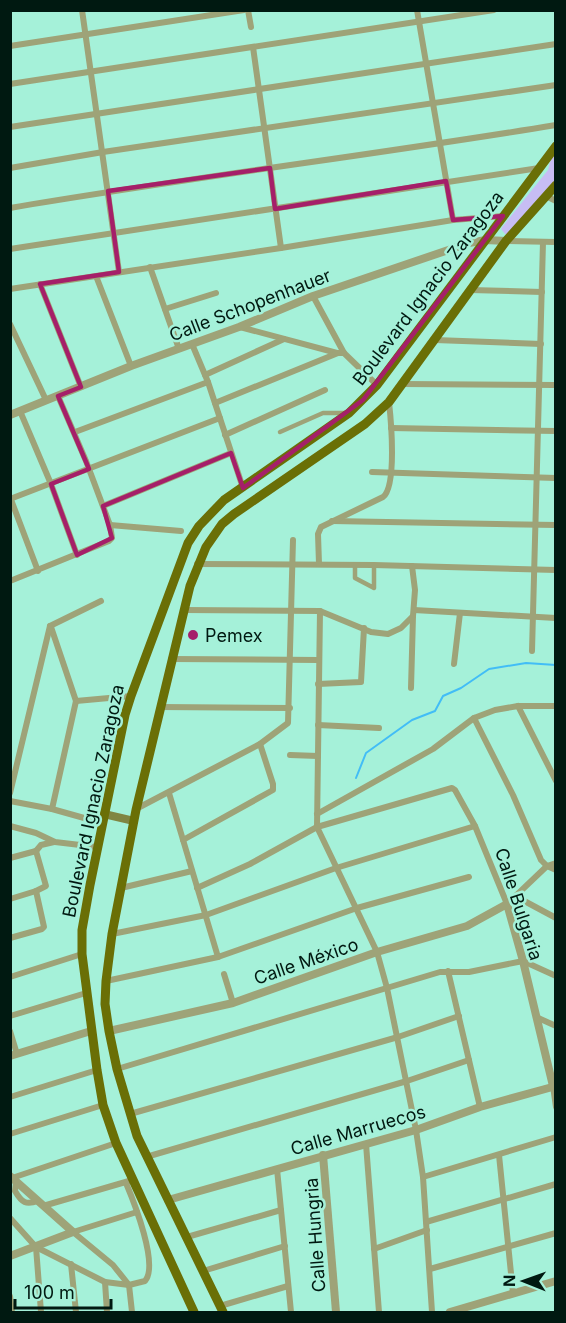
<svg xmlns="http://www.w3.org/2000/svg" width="566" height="1323" viewBox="0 0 566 1323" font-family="Inter,sans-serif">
<rect width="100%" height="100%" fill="#a5f1d9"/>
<!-- green -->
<polygon fill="#c7bdf4" points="555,154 555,181 508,234 505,234 501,229 503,226 548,170 550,162"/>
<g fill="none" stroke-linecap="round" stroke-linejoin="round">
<!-- stream -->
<polyline stroke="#42bdf6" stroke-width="2" points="356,778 366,753 412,720 435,711 443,696 461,688 489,669 526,663 556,665"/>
<!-- pedestrian -->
<g stroke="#9ea378" stroke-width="4.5">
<polyline points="280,432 323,413 345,413"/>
<polyline points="355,565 355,578 374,588 374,565"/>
</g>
<!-- minor -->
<g stroke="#9ea378" stroke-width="6">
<polyline points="82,10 119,272"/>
<polyline points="248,10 251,27"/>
<polyline points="417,10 453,220"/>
<polyline points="10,46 244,10"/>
<polyline points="253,47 281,248"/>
<polyline points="10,84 494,10"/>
<polyline points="10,127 556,44"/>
<polyline points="10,168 103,152 556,85"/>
<polyline points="546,196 556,201"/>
<path d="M 10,208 C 192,177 374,155 556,125"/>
<polyline points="506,241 556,242"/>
<polyline points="10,249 539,168"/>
<polyline points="150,267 179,349"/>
<polyline points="96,276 131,366"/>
<polyline points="40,284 81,387"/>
<polyline points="10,289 281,248 453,220 503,216"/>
<polyline points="470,290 542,292"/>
<polyline points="313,296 344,353 377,385"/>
<polyline points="165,309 216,293"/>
<polyline points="10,324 46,400"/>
<polyline points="240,327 337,353"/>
<polyline points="435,340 541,344"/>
<polyline points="192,344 208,382 243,488"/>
<polyline points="205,375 284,339"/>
<polyline points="403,384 556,385"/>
<polyline points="215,403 338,353 344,353"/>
<polyline points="20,411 51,484 77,555"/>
<polyline points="391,428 556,431"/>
<polyline points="75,432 208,382"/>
<polyline points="225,435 325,390"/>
<polyline points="372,472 556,478"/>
<polyline points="10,497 38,571"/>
<polyline points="10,499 220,418"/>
<polyline points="103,506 231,453"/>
<polyline points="332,521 556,525"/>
<polyline points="110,525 181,531"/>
<polyline points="197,564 374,565 556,570"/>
<path d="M 319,564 L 318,534 L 321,527 L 383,497 C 397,486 391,420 389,402"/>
<polyline points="10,581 109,541 112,538 110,525 86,461 58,396"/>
<polyline points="184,610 320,611 371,632 388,634 401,628 413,616 415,590 412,566"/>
<polyline points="414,610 556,618"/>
<polyline points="320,611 317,827 377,952 387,988 416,1130 423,1177 432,1312"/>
<polyline points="50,626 101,601"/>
<polyline points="51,627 76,701"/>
<polyline points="532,651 543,242"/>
<polyline points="171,659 319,660"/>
<polyline points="454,664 460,613"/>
<polyline points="318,684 361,682 364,628"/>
<polyline points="411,688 413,616"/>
<polyline points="76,701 131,696"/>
<polyline points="518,706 556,781"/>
<polyline points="160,707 290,708"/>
<polyline points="474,718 513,795 541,860 547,866 556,870"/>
<polyline points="318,725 379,728"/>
<polyline points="290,755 318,756"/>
<polyline points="10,793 50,626"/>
<polyline points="169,793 218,957"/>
<polyline points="10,801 52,809 102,823"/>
<polyline points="52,809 76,701"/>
<polyline points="136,809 260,744 288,723 293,540"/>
<polyline points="317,814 433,749 474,718 495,710 518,706 556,706"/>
<polyline points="10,826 36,833 55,842 97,847"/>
<polyline points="183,840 273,790 273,784 260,744"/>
<polyline points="10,858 36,851 41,845 54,842"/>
<polyline points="121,888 192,871"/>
<polyline points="197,888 250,864 317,827 452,788 455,790 475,826 507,904 547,866 556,863"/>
<polyline points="515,896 556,918"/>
<polyline points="10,899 36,891 46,886 36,851"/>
<polyline points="112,934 206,915 336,868 475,826"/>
<polyline points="10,938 42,929 44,927 36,891"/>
<polyline points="448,971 480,1107"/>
<polyline points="224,974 233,1003"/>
<polyline points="10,977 82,954"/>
<polyline points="106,981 218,957 357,908 469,877"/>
<polyline points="10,1016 86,993"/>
<polyline points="536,1017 556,1026"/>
<polyline points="10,1031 17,1054"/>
<polyline points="117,1069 440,972 469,972 523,961 556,976"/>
<polyline points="553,1086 556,1107"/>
<polyline points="10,1097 97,1070"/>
<polyline points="130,1114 398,1037 459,1016"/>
<polyline points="10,1134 103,1105"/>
<polyline points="366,1144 379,1312"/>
<polyline points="499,1155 513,1293"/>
<polyline points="146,1157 407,1081 469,1060"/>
<polyline points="277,1169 291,1312"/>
<polyline points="423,1177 556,1137"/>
<polyline points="12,1178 116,1143"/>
<path d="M 16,1182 L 15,1191 C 22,1203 26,1205 38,1201"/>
<polyline points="43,1206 129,1181"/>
<polyline points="10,1218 36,1247 41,1312"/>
<polyline points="426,1222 556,1184"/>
<polyline points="73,1232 113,1265 129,1285 132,1312"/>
<polyline points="73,1232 137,1212"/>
<polyline points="187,1237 281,1210"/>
<path d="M 36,1247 L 105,1282 L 129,1285 L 145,1281 C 159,1265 134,1202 126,1183"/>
<polyline points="374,1249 427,1230"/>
<polyline points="71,1264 76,1312"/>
<polyline points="430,1269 556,1233"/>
<polyline points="203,1271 285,1246"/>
<polyline points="105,1282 107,1312"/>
<polyline points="10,1296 12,1312"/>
<polyline points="220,1306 288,1286"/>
</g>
<!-- tertiary -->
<g stroke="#9ea378" stroke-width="8">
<polyline points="10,415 131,366 239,327 313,296 469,243 486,240 506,241"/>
<polyline points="109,1031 233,1003 377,952 467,926 507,904 523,961 553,1086"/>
<polyline points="10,1056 91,1031"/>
<polyline points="323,1155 336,1312"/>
<polyline points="10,1176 73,1232 10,1256"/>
<polyline points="168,1200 416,1130 480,1107 556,1086"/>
<polyline points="450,1312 556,1281"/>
</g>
<!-- secondary -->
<polyline stroke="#808542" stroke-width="8" points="104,814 134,821"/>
<!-- primary -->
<g stroke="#6a6f06" stroke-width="9">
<polyline points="194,1312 116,1143 103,1105 97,1070 82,954 82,930 90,885 125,715 131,696 188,543 199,526 224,500 349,413 377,385 556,146"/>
<polyline points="223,1312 137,1136 117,1069 109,1031 105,1004 106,981 112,934 136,810 190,586 206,547 222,524 234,514 365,424 389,402 506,241 556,185"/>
</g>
</g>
<!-- marked area -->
<path fill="none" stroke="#a51f69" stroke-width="4.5" stroke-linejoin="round" d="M 270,168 L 275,209 L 446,181 L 453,220 L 503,216 L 363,400 L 243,488 L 231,453 L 103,506 L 112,538 L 77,555 L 51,484 L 89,469 L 58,396 L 81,387 L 40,284 L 119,272 L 108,191 Z"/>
<!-- markers -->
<circle fill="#a51f69" stroke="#a5f1d9" stroke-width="2" cx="193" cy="635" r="6"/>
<g text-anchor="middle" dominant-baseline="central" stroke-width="5" stroke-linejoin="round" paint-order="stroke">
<!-- street labels -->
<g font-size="18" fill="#001911" stroke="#a5f1d9">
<text transform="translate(428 288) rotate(-53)">Boulevard Ignacio Zaragoza</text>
<text transform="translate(250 305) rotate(-21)">Calle Schopenhauer</text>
<text transform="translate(93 801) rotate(-78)">Boulevard Ignacio Zaragoza</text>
<text transform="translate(519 904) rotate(72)">Calle Bulgaria</text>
<text transform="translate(306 961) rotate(-19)">Calle México</text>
<text transform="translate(358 1130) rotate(-16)">Calle Marruecos</text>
<text transform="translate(315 1235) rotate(-94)">Calle Hungria</text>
</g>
<!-- poi labels -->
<g font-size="18" fill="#001911" stroke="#a5f1d9" text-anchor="start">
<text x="205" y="635">Pemex</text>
</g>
</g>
<!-- border -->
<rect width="566" height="1323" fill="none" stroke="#001911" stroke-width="24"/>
<!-- north arrow -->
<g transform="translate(524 1281) rotate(271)" stroke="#a5f1d9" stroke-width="4.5" paint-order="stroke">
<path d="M0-4.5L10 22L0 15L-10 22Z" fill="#001911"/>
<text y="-9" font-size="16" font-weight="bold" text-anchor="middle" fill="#001911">N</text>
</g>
<!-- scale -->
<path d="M15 1299v9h96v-9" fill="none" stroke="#001911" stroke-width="3"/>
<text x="24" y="1299" font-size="18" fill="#001911" stroke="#a5f1d9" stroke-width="4.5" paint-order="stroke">100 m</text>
</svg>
